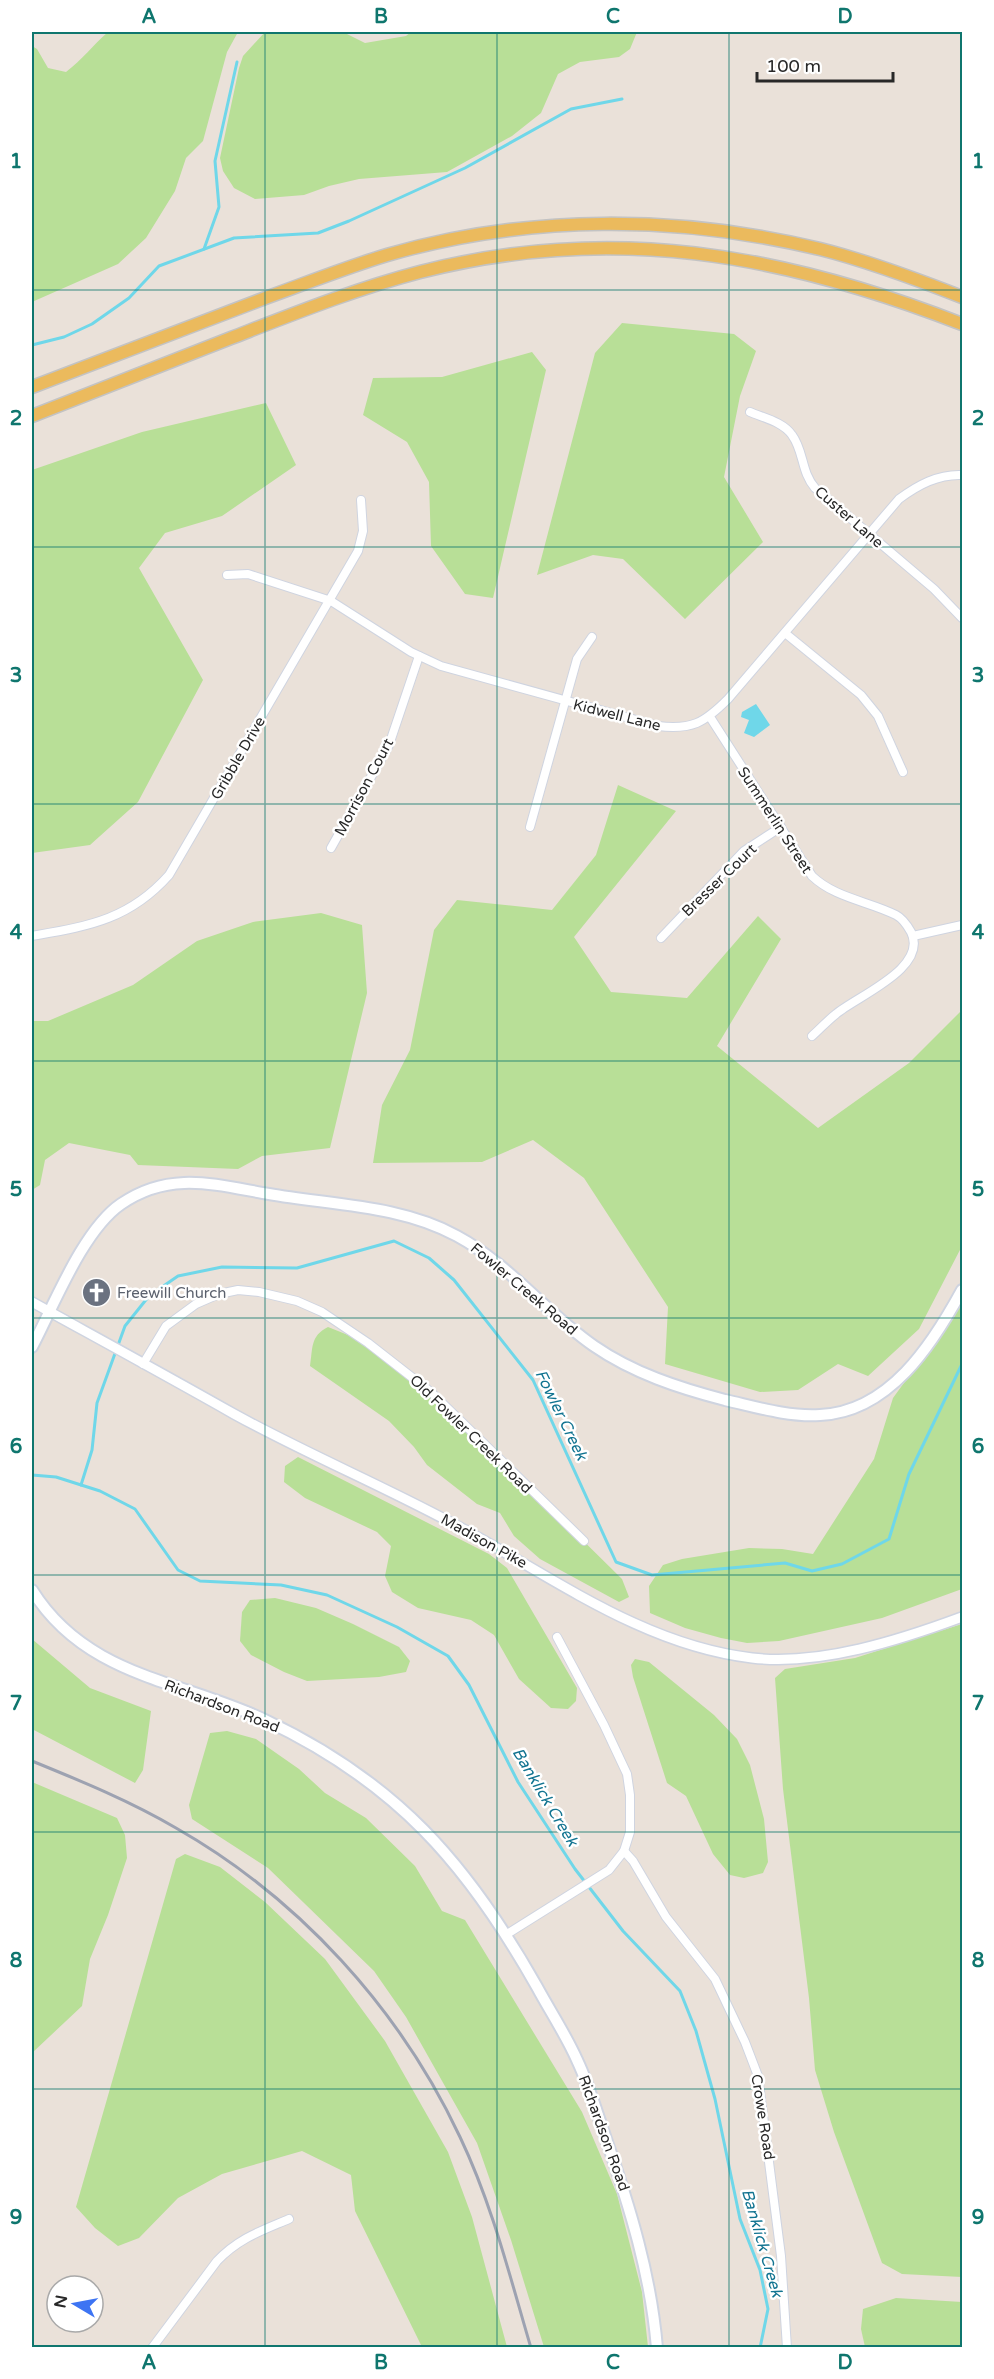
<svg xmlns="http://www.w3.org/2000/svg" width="994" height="2379" viewBox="0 0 994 2379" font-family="'Varela Round',sans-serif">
<rect width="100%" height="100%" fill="#eae1d9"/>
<!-- green -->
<g fill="#b8df97">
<path d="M 108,32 L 238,32 L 227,52 L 203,141 L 186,158 L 175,191 L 146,238 L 118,264 L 32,302 L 32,46 L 37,49 L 48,68 L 66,72 C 82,60 93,45 108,32 Z"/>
<polygon points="265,32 343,32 365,43 406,36 411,32 637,32 630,49 619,57 580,62 558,74 541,113 512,136 447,172 359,179 329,186 304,195 255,199 234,188 223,171 220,158 239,68 243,56"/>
<polygon points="622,323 734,334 756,351 740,396 724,477 763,542 685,619 623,559 593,555 537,575 595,353"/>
<polygon points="532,352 546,370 493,598 465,594 431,546 429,482 407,442 363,415 373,378 442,377"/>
<polygon points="266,403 296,465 222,516 165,533 139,568 203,680 138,802 90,845 32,853 32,470 142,432"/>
<polygon points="618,785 676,811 574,937 611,992 687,998 758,916 781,939 717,1046 818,1128 909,1063 962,1010 962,1246 919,1329 868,1376 838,1364 798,1390 760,1392 665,1364 668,1307 584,1178 533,1140 482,1162 373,1163 382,1105 410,1050 434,930 457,900 552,910 596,855"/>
<polygon points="321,913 362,925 367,993 330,1148 262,1156 238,1169 138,1165 130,1155 69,1143 45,1160 40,1185 32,1190 32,1021 48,1021 133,985 197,941 253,922"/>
<polygon points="962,1303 962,1589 882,1618 779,1641 747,1643 721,1638 685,1628 650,1613 649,1586 663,1565 682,1559 749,1548 782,1549 813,1554 874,1459 893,1398"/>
<path d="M 328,1327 L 368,1343 L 408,1373 L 482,1441 L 622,1579 L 629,1597 L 619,1602 L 540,1559 L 514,1536 L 500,1513 L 477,1504 L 427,1465 L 414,1447 L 389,1421 L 310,1366 C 313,1348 310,1336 328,1327 Z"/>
<polygon points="298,1457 489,1554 507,1568 577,1688 576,1701 568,1709 551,1708 519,1679 494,1635 471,1620 418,1608 392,1592 385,1576 391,1546 377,1532 305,1498 284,1482 285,1466"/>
<polygon points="275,1598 316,1608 353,1624 399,1647 410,1661 406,1672 379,1677 307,1681 284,1672 251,1655 240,1641 242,1612 250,1600"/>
<polygon points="962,1624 962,2277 902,2274 882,2263 834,2132 815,2070 809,1998 783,1789 775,1678 785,1669 855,1658"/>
<polygon points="32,1639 90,1688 151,1711 143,1770 135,1783 32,1729"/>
<polygon points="635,1659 649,1662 714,1715 737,1739 750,1765 764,1819 768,1862 763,1873 744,1878 730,1875 713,1854 686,1796 667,1783 633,1677 631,1665"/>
<polygon points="227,1731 256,1739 299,1769 325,1793 366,1818 415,1866 442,1911 465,1920 582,2112 617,2194 642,2292 648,2347 544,2347 511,2240 477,2143 406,2017 374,1971 268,1868 192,1819 189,1805 210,1733"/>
<polygon points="32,1782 117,1818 125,1835 127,1858 108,1915 90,1959 82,2006 32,2053"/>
<polygon points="185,1854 220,1867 265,1902 325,1959 385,2041 448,2152 472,2217 507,2347 422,2347 355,2211 351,2175 302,2151 222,2174 178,2198 139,2238 118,2246 95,2228 76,2207 176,1859"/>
<polygon points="896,2298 962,2302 962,2347 865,2347 861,2329 863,2309"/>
</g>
<!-- water -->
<polygon fill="#6fd7e9" points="756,704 770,725 754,737 744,733 749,720 741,717 742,712"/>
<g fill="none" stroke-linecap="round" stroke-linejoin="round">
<!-- stream -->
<g stroke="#6fd7e9" stroke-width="3">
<polyline points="204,249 219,207 215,161 237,62"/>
<polyline points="32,345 64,337 92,324 129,298 159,266 234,238 318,233 349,221 465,168 571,109 622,99"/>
<polyline points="32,1475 56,1477 100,1491 135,1509 178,1570 200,1581 281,1585 327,1595 397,1627 448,1656 469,1685 518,1782 575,1869 623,1931 680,1991 696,2031 715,2099 740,2219 760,2270 768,2309 760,2348"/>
<polyline points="81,1485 92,1450 97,1403 125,1326 149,1296 178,1276 222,1267 297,1268 394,1241 429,1258 454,1280 533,1380 616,1562 652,1575 785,1563 812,1571 842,1564 889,1539 909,1474 962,1364"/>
</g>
<defs>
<g id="minor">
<path d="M 750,412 C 764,418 783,422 792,435 C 804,451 801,472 815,488 L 934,589 L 962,618"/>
<path d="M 227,575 L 248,574 L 331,601 L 411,652 L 441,666 L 658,726 C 692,730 704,723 728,699 L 899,499 C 918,485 938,474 962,475"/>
<polyline points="785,633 861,695 878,716 903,772"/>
<path d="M 710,717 L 812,876 C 835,898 868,901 896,915 C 902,918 907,925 911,932 C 929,968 857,996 836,1014 C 827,1021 820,1029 812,1036"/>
<polyline points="530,827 577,659 592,637"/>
<polyline points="331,848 389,745 419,656"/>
<path d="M 32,936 C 88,926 129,920 169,875 L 358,551 L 363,531 L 361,500"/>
<polyline points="913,936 962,925"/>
<polyline points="661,938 744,851 781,827"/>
<polyline points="143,1364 166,1326 196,1304 219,1294 238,1290 259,1292 297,1301 322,1312 368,1343 432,1393 584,1541"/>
<polyline points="624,1851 633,1861 666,1917 715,1979 745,2042 758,2076 781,2256 787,2348"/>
<polyline points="507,1934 609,1870 624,1851 630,1832 630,1795 627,1774 604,1725 557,1637"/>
<path d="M 152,2348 L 217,2261 C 239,2238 261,2231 289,2219"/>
</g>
<path id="tertiary" d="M 32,1302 C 99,1339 167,1376 234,1414 C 305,1453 379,1484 450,1522 C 548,1573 640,1645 752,1658 C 820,1666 900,1640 962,1617"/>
<g id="secondary">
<path d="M 32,1347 C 54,1305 83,1230 121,1204 C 170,1170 216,1185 269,1194 C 331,1205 401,1205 457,1236 C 509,1264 546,1313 594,1346 C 633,1373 679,1388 725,1400 C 756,1407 788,1417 820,1415 C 889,1412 932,1345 962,1290"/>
<path d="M 32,1590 C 86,1677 181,1680 265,1720 C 396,1782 467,1863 537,1987 C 550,2011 566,2035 577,2060 C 589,2085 597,2113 606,2139 C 630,2207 651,2276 657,2348"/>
</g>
<g id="primary">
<path d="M 32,387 C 110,357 189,327 268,297 C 307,283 347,267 387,255 C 528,214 678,215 820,249 C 868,261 916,279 962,297"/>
<path d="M 32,416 C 98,390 165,364 231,338 C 293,314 355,289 420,272 C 611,223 782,254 962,324"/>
</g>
</defs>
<!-- minor casing -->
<use href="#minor" stroke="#cfd4e0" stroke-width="10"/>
<!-- tertiary casing -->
<use href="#tertiary" stroke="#cfd4e0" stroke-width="12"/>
<!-- secondary casing -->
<use href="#secondary" stroke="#cfd4e0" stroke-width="14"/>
<!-- primary casing -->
<use href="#primary" stroke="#c3c3c3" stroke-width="15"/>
<!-- minor -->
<use href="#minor" stroke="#fff" stroke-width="8"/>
<!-- tertiary -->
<use href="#tertiary" stroke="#fff" stroke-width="9"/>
<!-- secondary -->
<use href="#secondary" stroke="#fff" stroke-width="10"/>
<!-- primary -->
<use href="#primary" stroke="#ebba5d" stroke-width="12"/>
<!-- rail -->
<path stroke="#9da2b1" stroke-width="3" d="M 32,1761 C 81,1781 130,1801 176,1828 C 299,1898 400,2009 460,2137 C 492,2204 510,2277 531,2348"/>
</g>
<!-- grid -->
<path fill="none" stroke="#0f766e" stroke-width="1.5" stroke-opacity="0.55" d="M 265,32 L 265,2348M 497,32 L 497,2348M 729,32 L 729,2348M 32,290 L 962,290M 32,547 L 962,547M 32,804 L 962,804M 32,1061 L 962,1061M 32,1318 L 962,1318M 32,1575 L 962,1575M 32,1832 L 962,1832M 32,2089 L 962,2089"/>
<!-- icons -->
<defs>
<symbol id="church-disc" viewBox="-11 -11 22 22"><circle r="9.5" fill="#6b7280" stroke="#fff"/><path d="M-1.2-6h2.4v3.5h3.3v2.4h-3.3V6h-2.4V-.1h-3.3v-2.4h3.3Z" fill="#fff"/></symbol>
</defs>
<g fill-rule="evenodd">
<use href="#church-disc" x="80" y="1276" width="33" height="33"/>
</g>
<g text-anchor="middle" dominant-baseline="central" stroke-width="5" stroke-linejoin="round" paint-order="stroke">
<!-- street labels -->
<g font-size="15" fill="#282828" stroke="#fff">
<text transform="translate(849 517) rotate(41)">Custer Lane</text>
<text transform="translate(617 715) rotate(14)">Kidwell Lane</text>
<text transform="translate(238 758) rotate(-60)">Gribble Drive</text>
<text transform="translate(364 787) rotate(-62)">Morrison Court</text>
<text transform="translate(775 820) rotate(57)">Summerlin Street</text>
<text transform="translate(719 880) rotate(-44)">Bresser Court</text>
<text transform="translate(524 1289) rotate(40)">Fowler Creek Road</text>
<text transform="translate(471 1434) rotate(44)">Old Fowler Creek Road</text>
<text transform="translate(484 1541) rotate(29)">Madison Pike</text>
<text transform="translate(222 1706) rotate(21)">Richardson Road</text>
<text transform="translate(763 2117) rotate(81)">Crowe Road</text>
<text transform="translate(604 2133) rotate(70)">Richardson Road</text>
</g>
<!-- worship labels -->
<g font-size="15" fill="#5b616d" stroke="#fff" text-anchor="start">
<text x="117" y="1293">Freewill Church</text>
</g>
<!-- water labels -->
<g font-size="16" font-style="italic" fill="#127491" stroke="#fff">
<text transform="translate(561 1415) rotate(64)">Fowler Creek</text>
<text transform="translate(545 1797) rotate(59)">Banklick Creek</text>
<text transform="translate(762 2243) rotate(74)">Banklick Creek</text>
</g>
</g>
<!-- border -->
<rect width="994" height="2379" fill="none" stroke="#ffffff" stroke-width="66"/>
<!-- north arrow -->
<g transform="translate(75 2304) rotate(280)"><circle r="28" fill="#ffffff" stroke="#a9a9a9" stroke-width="1.5"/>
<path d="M0-4.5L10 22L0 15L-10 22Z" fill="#3d74f3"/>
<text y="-9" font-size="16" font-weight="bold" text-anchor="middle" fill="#282828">N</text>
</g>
<!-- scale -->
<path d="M757 72v9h136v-9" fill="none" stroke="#282828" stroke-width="3"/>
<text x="766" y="72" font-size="18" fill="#282828" stroke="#ffffff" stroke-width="4.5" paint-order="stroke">100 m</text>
<rect x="33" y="33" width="928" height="2313" fill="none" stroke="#0f766e" stroke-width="2"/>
<g font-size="20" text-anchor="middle" font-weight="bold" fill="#0f766e">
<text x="149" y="23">A</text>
<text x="381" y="23">B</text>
<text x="613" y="23">C</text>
<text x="845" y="23">D</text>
<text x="16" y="168">1</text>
<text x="978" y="168">1</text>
<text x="16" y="425">2</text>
<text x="978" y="425">2</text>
<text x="16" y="682">3</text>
<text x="978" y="682">3</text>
<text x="16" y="939">4</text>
<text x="978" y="939">4</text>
<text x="16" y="1196">5</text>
<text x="978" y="1196">5</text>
<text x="16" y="1453">6</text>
<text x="978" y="1453">6</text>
<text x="16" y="1710">7</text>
<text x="978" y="1710">7</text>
<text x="16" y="1967">8</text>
<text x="978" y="1967">8</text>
<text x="16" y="2224">9</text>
<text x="978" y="2224">9</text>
<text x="149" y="2369">A</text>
<text x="381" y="2369">B</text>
<text x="613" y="2369">C</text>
<text x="845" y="2369">D</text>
</g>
</svg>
